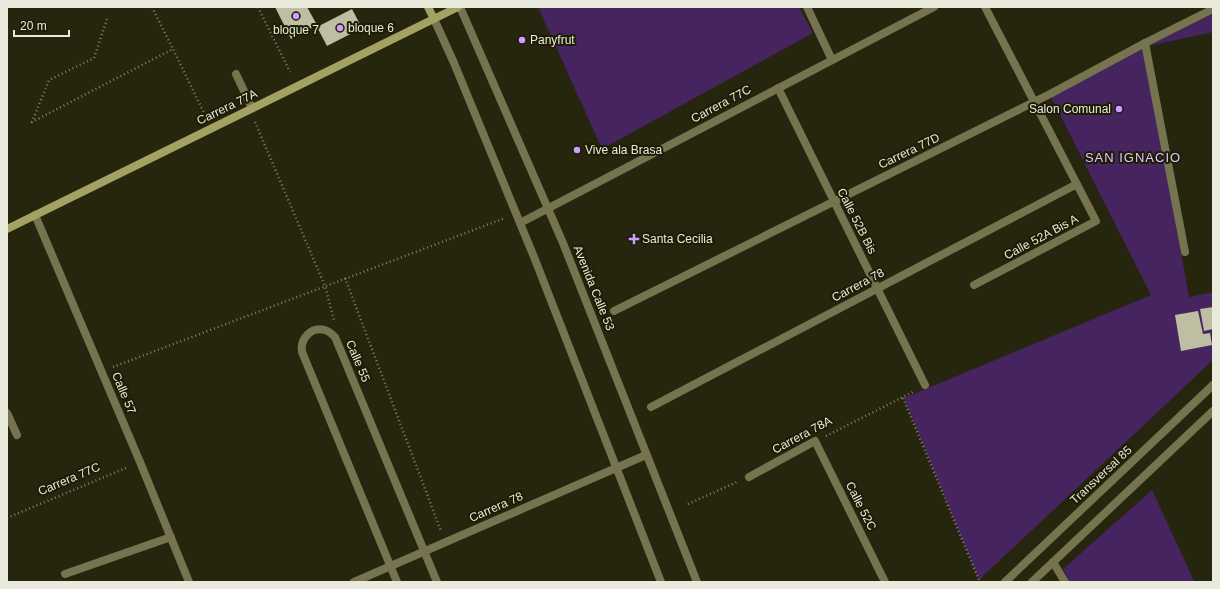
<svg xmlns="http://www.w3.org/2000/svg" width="1220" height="589" viewBox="0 0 1220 589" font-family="Helvetica,sans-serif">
<rect width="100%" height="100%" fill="#26250e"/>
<!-- green -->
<g fill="#452460">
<polygon points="538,7 799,7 813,33 602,149"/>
<polygon points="1213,14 1213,32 1144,47 1189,297 1213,292 1213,360 979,580 904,398 1151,295 1051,97 1144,47"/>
<polygon points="1152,490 1194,581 1070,582 1063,569"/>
</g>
<!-- building -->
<g fill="#bebea2">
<polygon points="275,7 307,7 317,25 291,39"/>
<polygon points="352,9 362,28 327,46 317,27"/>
<polygon points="1213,307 1213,329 1204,331 1200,309"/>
<polygon points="1198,311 1203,334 1210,333 1212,345 1181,351 1175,315"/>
</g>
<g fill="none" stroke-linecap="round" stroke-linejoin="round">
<!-- path -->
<g stroke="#81816e" stroke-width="2.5" stroke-dasharray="1 3" stroke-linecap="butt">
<polyline points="152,7 173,49"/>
<polyline points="258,7 290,72"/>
<polyline points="107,19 94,58 49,80 32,122 173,49 205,115"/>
<polyline points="255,122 325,286 334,320"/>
<polyline points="345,278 441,531"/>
<polyline points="113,367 505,218"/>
<polyline points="903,398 979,580 978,582"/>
<polyline points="826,436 915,391"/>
<polyline points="688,504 737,482"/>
<polyline points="7,518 128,467"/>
</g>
<!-- service -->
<g stroke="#75744e" stroke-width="8">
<polyline points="236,74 252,108"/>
<polyline points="65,574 171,537"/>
<path d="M 397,582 L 302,352 C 300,340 310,326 325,330 C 328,331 332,334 335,337 L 437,582"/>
</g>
<!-- minor -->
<g stroke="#75744e" stroke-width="8">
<polyline points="807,7 832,60"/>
<polyline points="1145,43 1185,252"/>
<polyline points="778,88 925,385"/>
<polyline points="35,215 140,462 189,582"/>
<polyline points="520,223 934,7"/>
<polyline points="974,285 1096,221 985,7"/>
<polyline points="614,311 1050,94 1145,43 1213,9"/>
<polyline points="651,407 1077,184"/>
<polyline points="7,413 17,435"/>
<polyline points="749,477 815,441 885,582"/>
<polyline points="1053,562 1065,582"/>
<polyline points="354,582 646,455"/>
</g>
<!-- tertiary -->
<g stroke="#75744e" stroke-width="8">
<polyline points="460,7 563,243 697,582"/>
<polyline points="434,19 454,63 534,257 661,582"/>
<polyline points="1005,582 1213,385"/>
<polyline points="1032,582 1213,411"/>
</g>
<!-- secondary -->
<g stroke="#a4a263" stroke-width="8">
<polyline points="428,7 434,19"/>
<polyline points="7,229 458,7"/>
</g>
</g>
<!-- markers -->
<g fill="#d09dff" stroke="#1d1c05" stroke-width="1.5">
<circle cx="296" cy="16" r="4"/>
<circle cx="340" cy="28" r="4"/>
<circle cx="522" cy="40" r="4"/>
<circle cx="1119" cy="109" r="4"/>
<circle cx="577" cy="150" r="4"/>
<path d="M632 233h4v4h4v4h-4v4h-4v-4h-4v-4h4z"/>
</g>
<g text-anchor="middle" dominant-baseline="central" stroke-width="4" stroke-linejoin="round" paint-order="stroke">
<!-- poi labels -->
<g font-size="12" fill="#eaeadc" stroke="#1d1c05" text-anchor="start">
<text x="348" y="28">bloque 6</text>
<text x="296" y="30" text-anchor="middle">bloque 7</text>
<text x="530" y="40">Panyfrut</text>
<text x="1111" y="109" text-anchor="end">Salon Comunal</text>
<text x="585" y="150">Vive ala Brasa</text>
<text x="642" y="239">Santa Cecilia</text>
</g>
<!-- street labels -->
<g font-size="12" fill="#eaeadc" stroke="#1d1c05">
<text transform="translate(721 104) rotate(-28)">Carrera 77C</text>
<text transform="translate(227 107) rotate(-26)">Carrera 77A</text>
<text transform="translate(909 151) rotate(-26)">Carrera 77D</text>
<text transform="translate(857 221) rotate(63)">Calle 52B Bis</text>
<text transform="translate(1041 237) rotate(-28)">Calle 52A Bis A</text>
<text transform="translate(858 285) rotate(-28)">Carrera 78</text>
<text transform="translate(594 288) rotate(68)">Avenida Calle 53</text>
<text transform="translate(358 361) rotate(67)">Calle 55</text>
<text transform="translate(124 393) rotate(67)">Calle 57</text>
<text transform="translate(802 435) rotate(-28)">Carrera 78A</text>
<text transform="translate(1101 475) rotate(-43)">Transversal 85</text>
<text transform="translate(69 479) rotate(-23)">Carrera 77C</text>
<text transform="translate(861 506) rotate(63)">Calle 52C</text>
<text transform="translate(496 507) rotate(-24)">Carrera 78</text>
</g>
<!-- neighbourhood labels -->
<g font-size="13" letter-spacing="1" fill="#e0c5fc" stroke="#1d1c05">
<text x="1133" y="157">SAN IGNACIO</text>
</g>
</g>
<!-- border -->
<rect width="1220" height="589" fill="none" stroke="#eaeadc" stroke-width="16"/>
<!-- scale -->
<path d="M14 30v6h55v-6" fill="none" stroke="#eaeadc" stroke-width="2"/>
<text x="20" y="30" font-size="12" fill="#eaeadc" stroke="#1d1c05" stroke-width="3" paint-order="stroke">20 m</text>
</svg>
